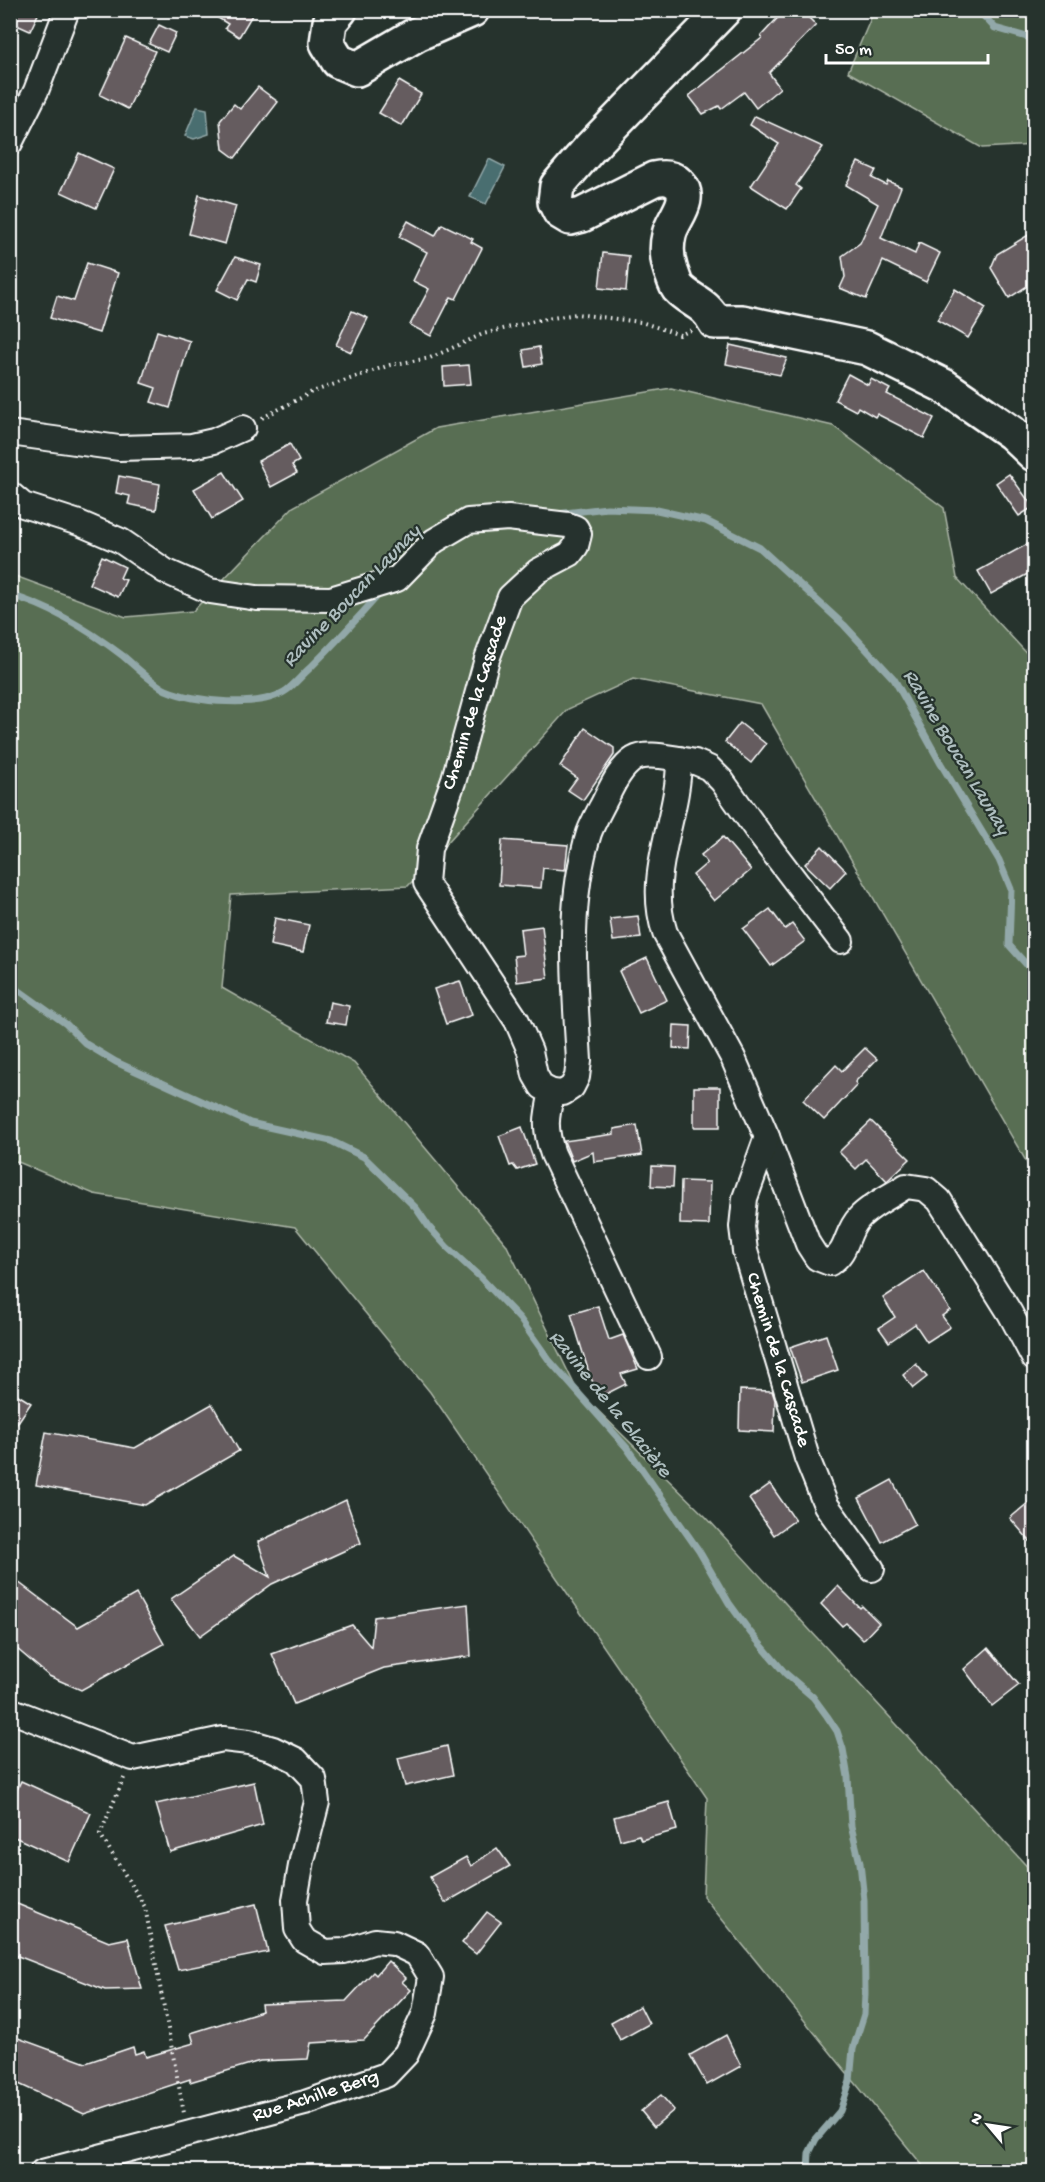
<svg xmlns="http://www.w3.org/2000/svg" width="1045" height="2182" viewBox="0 0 1045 2182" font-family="'Gochi Hand',sans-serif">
<rect width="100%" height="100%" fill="#26332d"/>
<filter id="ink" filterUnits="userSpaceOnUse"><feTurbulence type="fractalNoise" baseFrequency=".0167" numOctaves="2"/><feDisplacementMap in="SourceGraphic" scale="12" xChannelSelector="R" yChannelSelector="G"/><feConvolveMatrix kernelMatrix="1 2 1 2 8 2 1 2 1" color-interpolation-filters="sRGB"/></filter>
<g filter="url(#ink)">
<!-- green -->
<g fill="#596e52" stroke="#acb6a8" stroke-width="1.5">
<polygon points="874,11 1034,11 1034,145 982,148 848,72"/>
<polygon points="671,388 833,426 944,508 957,578 1034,661 1034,1175 761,704 633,679 568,709 408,886 231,895 222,988 354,1063 506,1244 577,1390 706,1517 1034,1874 1034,2171 927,2171 703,1896 707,1798 430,1392 295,1227 94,1194 11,1159 10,574 126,617 193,611 293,507 436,428"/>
</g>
<!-- water -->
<g fill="#4a6e70" stroke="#92a8a9" stroke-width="1.5">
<polygon points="197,107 207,109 209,134 194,139 185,136"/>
<polygon points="489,159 505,167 486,204 470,197"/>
</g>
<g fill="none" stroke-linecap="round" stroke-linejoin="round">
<!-- stream -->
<g stroke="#92a8a9" stroke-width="7">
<polyline points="978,10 995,28 1034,39"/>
<polyline points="557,514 607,508 657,510 706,521 760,548 844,625 894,679 941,764 999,860 1011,889 1009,945 1034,973"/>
<path d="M 10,595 C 52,607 89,630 123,656 C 135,666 152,683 166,690 C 194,702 261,709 287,690 C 295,684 302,675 310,668 C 335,643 359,617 382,591"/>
<polyline points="10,984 66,1024 86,1044 116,1062 250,1123 331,1141 364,1157 416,1208 429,1227 447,1247 480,1277 520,1319 549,1360 627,1448 699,1551 729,1603 750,1632 785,1673 813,1697 827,1716 837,1731 843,1749 848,1777 851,1826 860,1863 864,1900 865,1994 864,2014 853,2049 850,2081 840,2111 816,2139 809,2153 808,2172"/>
</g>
</g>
<!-- building -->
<g fill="#655b5f" stroke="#fff" stroke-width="1.5">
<polygon points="10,10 40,10 30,31 10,22"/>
<polygon points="205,10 255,10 239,37 225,28 228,24"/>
<polygon points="785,10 801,10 816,25 769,73 780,88 756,108 744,92 721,109 719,106 703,114 689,96 762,38 761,36"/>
<polygon points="159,25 176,33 167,52 149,44"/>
<polygon points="126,38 155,51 128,109 100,95"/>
<polygon points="399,81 421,94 402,126 379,113"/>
<polygon points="258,87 278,102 235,158 223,149 220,121 234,104 240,109"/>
<polygon points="755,116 823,147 796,185 801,189 787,209 751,186 779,144 750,125"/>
<polygon points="79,153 114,169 96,208 61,192"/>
<polygon points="858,162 876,170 872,178 886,185 888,181 901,187 881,238 915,254 919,243 940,253 926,282 883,261 866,299 840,288 845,277 842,256 860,243 878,204 846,185"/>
<polygon points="199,195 236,206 225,244 189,234"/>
<polygon points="408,221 435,236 442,224 473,239 471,242 482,248 456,299 451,297 431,336 410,325 429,289 413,281 427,252 399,237"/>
<polygon points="1035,231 1035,281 1009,298 991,268 997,254"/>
<polygon points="603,253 629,256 626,291 599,288"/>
<polygon points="235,257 261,265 256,282 248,279 237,300 217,290"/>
<polygon points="87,263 118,273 99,333 50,318 57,296 74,301"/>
<polygon points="955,289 986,308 968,338 937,320"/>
<polygon points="352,311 368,318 351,352 336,345"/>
<polygon points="157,331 190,341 170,408 151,402 156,388 141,383"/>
<polygon points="730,345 787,358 780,375 726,364"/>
<polygon points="539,347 542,364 526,367 523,350"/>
<polygon points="469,365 471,384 444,386 443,367"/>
<polygon points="848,374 868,385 871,379 890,389 887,394 934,418 924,438 877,414 875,417 858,407 856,411 835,400"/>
<polygon points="290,444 299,461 292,465 297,473 271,487 258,461"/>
<polygon points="224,472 243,501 212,519 194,489"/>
<polygon points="1009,474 1033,507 1019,516 996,483"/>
<polygon points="119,476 160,484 156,510 128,504 130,496 116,493"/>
<polygon points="1035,540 1035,570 991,594 978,571"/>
<polygon points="102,556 125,567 120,578 126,580 118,597 89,584"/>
<polygon points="740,723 766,744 751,763 725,742"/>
<polygon points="585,728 614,748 614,755 583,800 568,790 577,778 560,766"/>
<polygon points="723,837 751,870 714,901 693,875 707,863 701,855"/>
<polygon points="502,840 568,845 565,870 543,868 541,888 499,885"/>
<polygon points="822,846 846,871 830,888 805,864"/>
<polygon points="770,909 785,929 792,924 805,941 771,966 743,929"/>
<polygon points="638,916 641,938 613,941 610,919"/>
<polygon points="275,918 309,925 303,952 270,945"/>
<polygon points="542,926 548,978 517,982 514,956 523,955 520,929"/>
<polygon points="647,958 667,1000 639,1013 619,971"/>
<polygon points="460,981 472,1015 446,1024 434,989"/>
<polygon points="330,1002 349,1006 346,1025 326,1022"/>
<polygon points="674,1025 691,1026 690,1049 673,1048"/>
<polygon points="865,1048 877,1059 855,1082 857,1085 824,1120 803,1100 836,1065 842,1071"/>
<rect x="694" y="1087" width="26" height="40"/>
<polygon points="871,1121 910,1159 887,1181 866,1159 856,1169 839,1152"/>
<polygon points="637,1125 642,1155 594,1162 593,1152 572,1161 564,1141 614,1134 614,1129"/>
<polygon points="522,1127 535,1164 517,1170 513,1165 510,1166 499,1136"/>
<polygon points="652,1166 674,1167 673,1187 651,1186"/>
<polygon points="681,1181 710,1182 709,1225 680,1224"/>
<polygon points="924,1271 950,1310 942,1316 950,1327 927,1342 915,1324 889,1342 879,1328 895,1317 883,1298"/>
<polygon points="598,1306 609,1340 623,1335 638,1369 621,1374 626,1384 600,1397 590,1376 571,1314"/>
<polygon points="826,1335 838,1370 802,1382 790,1347"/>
<polygon points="916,1364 927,1377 913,1388 903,1375"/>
<polygon points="10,1390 31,1403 10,1434"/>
<polygon points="740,1390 772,1391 775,1400 774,1432 739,1430"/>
<polygon points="212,1404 239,1451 145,1505 36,1485 46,1432 135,1448"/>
<polygon points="892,1480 915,1524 882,1542 859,1498"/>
<polygon points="770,1484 795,1520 774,1535 749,1499"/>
<polygon points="1035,1497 1035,1547 1010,1518"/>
<polygon points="346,1500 361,1543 272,1584 200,1636 171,1599 234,1556 270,1577 258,1542"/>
<polygon points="10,1576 78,1627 136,1594 164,1644 81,1690 49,1676 10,1643"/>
<polygon points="838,1586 860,1608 862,1606 879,1623 863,1640 846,1623 842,1626 821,1604"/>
<polygon points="468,1604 471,1656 384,1668 294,1704 272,1654 352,1625 371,1647 374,1617"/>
<polygon points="988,1648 1019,1685 992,1706 964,1669"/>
<polygon points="447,1746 453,1775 405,1786 398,1758"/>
<polygon points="21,1781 91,1813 69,1862 10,1835 10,1805"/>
<polygon points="254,1782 263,1825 170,1852 156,1804"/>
<polygon points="669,1802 677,1830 641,1840 639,1835 620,1840 614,1817"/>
<polygon points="497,1848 510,1866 445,1903 430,1877 466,1857 471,1866"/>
<polygon points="10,1901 109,1942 128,1938 142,1989 105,1990 10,1953"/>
<polygon points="256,1904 268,1952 178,1970 165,1926"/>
<polygon points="487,1912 501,1922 476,1954 462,1943"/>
<polygon points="388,1961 406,1978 402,1982 411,1990 364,2040 311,2043 308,2059 260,2061 190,2082 190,2079 84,2114 10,2080 10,2035 86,2063 133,2047 135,2054 144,2051 146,2057 194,2043 191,2033 262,2011 261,2004 346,2001 373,1972 376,1975"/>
<polygon points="640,2006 649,2024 620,2040 611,2022"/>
<polygon points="726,2035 741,2066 707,2085 690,2055"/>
<polygon points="661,2095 674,2110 654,2127 641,2111"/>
</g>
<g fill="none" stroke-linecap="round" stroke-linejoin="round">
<defs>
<g id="minor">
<polyline points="10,143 36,91 67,10"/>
<polyline points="10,433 119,448 192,446 214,441 243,428"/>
<path d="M 10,494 L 23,505 L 79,523 L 121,541 L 165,571 L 210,591 L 257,598 L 331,599 L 397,579 L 434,541 L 468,521 L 508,518 L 568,525 L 576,528 L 579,534 L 576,546 L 570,554 L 538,571 L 510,597 L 487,659 L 454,779 L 429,849 L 426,883 L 517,1021 L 530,1051 L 535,1075 L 542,1087 L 552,1092 L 563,1093 L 572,1087 L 577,1077 L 579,1061 C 575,986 566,906 589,833 C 593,822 600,810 605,800 C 612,786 620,768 634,759 C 646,752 666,757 679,759 C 679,820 645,872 665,933 L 733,1058 L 767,1137 L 808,1244 L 817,1258 L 830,1263 C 849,1251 845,1233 859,1218 C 871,1205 891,1196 906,1186 L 926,1189 L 939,1200 L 1010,1313 L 1034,1358"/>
<polyline points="679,759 695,762 709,768 722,781 761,836 841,941"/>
<path d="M 552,1092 C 546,1118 544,1128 553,1154 L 649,1357"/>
<polyline points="767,1137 745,1198 742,1227 745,1251 807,1458 826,1505 872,1569"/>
<polyline points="10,1710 133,1758 223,1739 249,1742 273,1749 296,1760 314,1779 317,1802 302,1860 295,1900 297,1929 304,1940 325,1952 344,1951 375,1941 394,1943 417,1954 431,1977 425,2013 406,2054 386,2075 305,2103 42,2172"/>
</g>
<g id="secondary">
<polyline points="340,10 330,22 327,43 338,61 357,69 417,34 472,10"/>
<path d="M 724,10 L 590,148 L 557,186 L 555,202 L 560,212 L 570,218 L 582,215 L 654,179 C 664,177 672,177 679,184 C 694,200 672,219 669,235 C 666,247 667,259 671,271 C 673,276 675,284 678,288 C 691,302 705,302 715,322 L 742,322 L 867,348 L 944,386 L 1012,433 L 1034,454"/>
</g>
</defs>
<!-- minor casing -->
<use href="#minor" stroke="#fff" stroke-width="28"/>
<!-- secondary casing -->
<use href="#secondary" stroke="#fff" stroke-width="38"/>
<!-- path -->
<g stroke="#fff" stroke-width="4" stroke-dasharray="1.5 4.5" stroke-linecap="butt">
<polyline points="262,418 312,392 390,365 430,358 483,334 535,321 576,314 641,322 680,335 691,330"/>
<polyline points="124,1778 100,1834 145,1907 184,2113"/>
</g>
<!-- minor -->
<use href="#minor" stroke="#26332d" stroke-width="24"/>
<!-- secondary -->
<use href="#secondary" stroke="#26332d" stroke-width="33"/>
</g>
</g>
<g text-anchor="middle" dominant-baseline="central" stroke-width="4.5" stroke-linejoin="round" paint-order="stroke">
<!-- street labels -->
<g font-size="20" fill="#fff" stroke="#26332d">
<text transform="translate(476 703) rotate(-73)">Chemin de la Cascade</text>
<text transform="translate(777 1360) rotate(73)">Chemin de la Cascade</text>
<text transform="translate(316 2097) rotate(-18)">Rue Achille Berg</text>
</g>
<!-- water labels -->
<g font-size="21" font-style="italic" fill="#aebebf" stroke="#26332d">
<text transform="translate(353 597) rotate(-46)">Ravine Boucan Launay</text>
<text transform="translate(955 753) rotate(59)">Ravine Boucan Launay</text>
<text transform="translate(609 1405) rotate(51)">Ravine de la Glacière</text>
</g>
</g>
<!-- margin -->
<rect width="1045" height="2182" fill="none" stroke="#26332d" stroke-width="36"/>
<rect x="18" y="18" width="1009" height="2146" fill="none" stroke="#fff" stroke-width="2" filter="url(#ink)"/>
<!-- north arrow -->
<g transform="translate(988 2125) rotate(299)" stroke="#26332d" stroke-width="4.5" paint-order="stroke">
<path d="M0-4.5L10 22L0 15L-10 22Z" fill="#ffffff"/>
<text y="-9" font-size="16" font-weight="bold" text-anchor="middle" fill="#ffffff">N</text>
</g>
<!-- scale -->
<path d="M826 54v9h162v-9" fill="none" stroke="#ffffff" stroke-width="3"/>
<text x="835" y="54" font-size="18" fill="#ffffff" stroke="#26332d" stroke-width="4.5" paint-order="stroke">50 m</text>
</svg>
